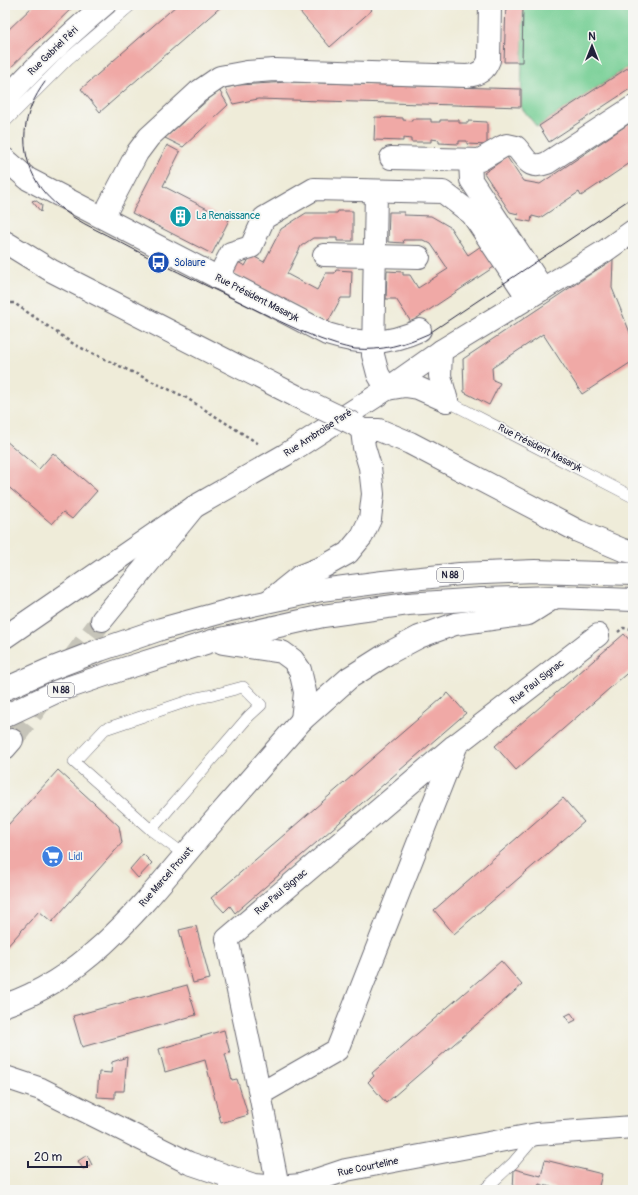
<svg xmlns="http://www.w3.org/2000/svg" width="638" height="1195" viewBox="0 0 638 1195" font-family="Pangolin,sans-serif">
<rect width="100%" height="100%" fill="#f6f6f2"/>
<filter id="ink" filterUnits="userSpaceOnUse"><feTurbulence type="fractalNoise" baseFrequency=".025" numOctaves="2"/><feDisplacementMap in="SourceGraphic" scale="8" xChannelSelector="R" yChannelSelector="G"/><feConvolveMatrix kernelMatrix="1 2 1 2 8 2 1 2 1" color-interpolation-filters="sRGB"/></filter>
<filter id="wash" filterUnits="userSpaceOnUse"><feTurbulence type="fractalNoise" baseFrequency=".012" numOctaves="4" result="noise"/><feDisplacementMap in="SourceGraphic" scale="16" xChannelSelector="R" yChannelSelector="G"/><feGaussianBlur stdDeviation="0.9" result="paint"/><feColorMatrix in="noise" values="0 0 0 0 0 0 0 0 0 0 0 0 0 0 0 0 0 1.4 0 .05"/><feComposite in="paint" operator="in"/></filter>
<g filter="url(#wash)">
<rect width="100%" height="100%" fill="#efecd9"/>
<!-- park -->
<polygon fill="#77cf95" stroke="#4c7868" points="523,5 633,5 633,64 537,127 521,107"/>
<g id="blocks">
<!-- building -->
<g fill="#f0a9a6">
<polygon points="34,5 75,5 5,73 5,33"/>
<polygon points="177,5 223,5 100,112 81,89"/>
<polygon points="294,5 368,5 372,10 330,47"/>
<polygon points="506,5 523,5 522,62 504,62"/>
<polygon points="629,67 633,72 633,87 549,142 539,126"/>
<polygon points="288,82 521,89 521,107 258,99 233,104 225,88 239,85"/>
<polygon points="219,90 228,105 183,147 165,138"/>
<polygon points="375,117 403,118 403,120 412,121 412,119 431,119 431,122 440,122 440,120 459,120 459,123 468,123 468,121 487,122 487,145 467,144 467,141 459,141 459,144 439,143 439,140 431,139 431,142 411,142 411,139 403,138 403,141 374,140"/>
<polygon points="633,121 633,161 581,196 579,192 540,218 532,216 531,222 517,219 518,214 510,212 484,173 507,157 523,181 540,184"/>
<polygon points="167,145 180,152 163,186 229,220 212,254 132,213"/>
<polygon points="35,200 42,205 41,212 32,201"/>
<polygon points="338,211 353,211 353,241 337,241 337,238 313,238 301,246 287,274 317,290 326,273 335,273 336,270 352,271 351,298 341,298 328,322 228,271 234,260 245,266 251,255 264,262 281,229 306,213 337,213"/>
<polygon points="389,212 404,212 404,215 431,216 450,227 468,255 481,246 494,267 411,322 396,299 386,299 387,271 403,272 403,275 410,275 418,288 448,269 431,244 423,240 403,240 404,243 388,242"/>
<polygon points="613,259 612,288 633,340 633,361 582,394 543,334 492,368 493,380 500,383 489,405 464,392 463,359"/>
<polygon points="5,440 39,469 53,453 97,491 72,519 63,512 52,524 5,484"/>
<polygon points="624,634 633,644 633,668 516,770 495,746"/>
<polygon points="448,693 466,713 235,913 230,906 224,912 211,898"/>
<polygon points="58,770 119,826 122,843 52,922 39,911 5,949 5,823 8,825"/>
<polygon points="563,798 584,822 454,934 434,910"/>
<polygon points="143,854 152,863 138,878 130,869"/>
<polygon points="196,926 210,979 193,983 179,930"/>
<polygon points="501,961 522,985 386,1103 368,1082 374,1076 372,1073"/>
<polygon points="187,985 196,1015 82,1047 73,1016"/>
<polygon points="571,1013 576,1020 570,1023 565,1016"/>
<polygon points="224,1030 230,1053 225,1054 232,1080 237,1079 248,1115 221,1123 205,1060 165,1072 159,1049"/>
<polygon points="127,1057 124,1091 115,1091 115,1098 97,1097 99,1072 111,1073 112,1062"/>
<polygon points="87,1155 92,1165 83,1169 78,1161"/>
<polygon points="545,1160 602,1174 598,1190 562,1190 539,1184 537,1190 513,1190 514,1169 541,1176"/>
</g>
</g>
</g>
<g filter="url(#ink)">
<use href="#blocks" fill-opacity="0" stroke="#6a6972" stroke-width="1"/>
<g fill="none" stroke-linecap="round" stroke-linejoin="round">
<!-- highway-tunnel -->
<polyline stroke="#c6c4b9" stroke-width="22" stroke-dasharray="22 11" stroke-linecap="butt" points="12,740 102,620"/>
<defs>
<g id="lane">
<polyline points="5,122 68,59 131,5"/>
<polyline points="447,401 633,497"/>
<polyline points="151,830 249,716 261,705 243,687 213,695 197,698 105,729 74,762 151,830 185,855"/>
<polyline points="223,1190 230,1177"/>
<polyline points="484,1190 513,1163 536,1136"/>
</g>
<g id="street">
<path d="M 391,158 L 480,160 L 502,147 L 507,145 L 516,147 C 527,159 528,170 547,163 L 633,107"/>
<path d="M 5,159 L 28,179 L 327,334 C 362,345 387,345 420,330"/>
<polyline points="470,161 471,180 543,289"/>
<polyline points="376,191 373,355 378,374 387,389 405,386 418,388 447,401"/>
<path d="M 109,206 L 137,153 L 149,137 L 198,92 L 220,77 L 247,72 L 274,70 L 467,76 C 478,75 485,71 489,60 L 490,5"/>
<polyline points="324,255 419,257"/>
<polyline points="218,278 231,253 251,247 264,218 314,189 443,192 472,214 528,298"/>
<polyline points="441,351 440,376 447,401"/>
<polyline points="5,1077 41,1089 189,1163 254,1185 278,1187 301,1185 346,1170 537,1134 633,1127"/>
<polyline points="260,1094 227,939 454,746"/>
<polyline points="278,1187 260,1094 337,1050 457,744 598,635"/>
</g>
<g id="secondary">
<path d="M 5,100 C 35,66 69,35 104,5"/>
<polyline points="5,637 194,507 285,455 387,389 441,351 605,251 633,231"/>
<path d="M 5,1005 C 92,976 149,896 206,830 C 238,793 270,757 302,720"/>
</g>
<g id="highway">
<polyline points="5,242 52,271 298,397"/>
<polyline points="354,424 362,430 379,430 410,443 578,531 623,550 633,552"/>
<polyline points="270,600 300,576 323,567 348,553 362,536 370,519 373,494 370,467 364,447 362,430"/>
<polyline points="102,620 194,507"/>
<polyline points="223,643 282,652 293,660 300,670 305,692 302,720"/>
<polyline points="5,689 48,670 100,650 161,629 230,610 321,590 383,582 460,574 535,571 633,574"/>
<polyline points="5,716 58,691 120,670 212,641 323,616 408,604 481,599 556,597 633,600"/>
<polyline points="302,720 349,678 387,654 419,637 455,624 528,614 555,597"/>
<polyline points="5,748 12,740"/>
</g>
</defs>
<!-- lane casing -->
<use href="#lane" stroke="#6a6972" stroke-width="12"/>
<!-- street casing -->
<use href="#street" stroke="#6a6972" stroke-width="24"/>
<!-- secondary casing -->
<use href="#secondary" stroke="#6a6972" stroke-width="24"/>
<!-- highway casing -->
<use href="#highway" stroke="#6a6972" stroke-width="24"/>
<!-- path -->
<g stroke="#6a6972" stroke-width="2.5" stroke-dasharray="3 3" stroke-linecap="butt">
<polyline points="5,303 14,303 75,345 185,397 259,444"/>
<polyline points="618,632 623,628 633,629"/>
</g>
<!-- lane -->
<use href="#lane" stroke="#fff" stroke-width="11"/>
<!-- street -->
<use href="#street" stroke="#fff" stroke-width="22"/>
<!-- secondary -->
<use href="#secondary" stroke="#fff" stroke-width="22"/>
<!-- highway -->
<use href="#highway" stroke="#fff" stroke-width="22"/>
<!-- tram -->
<path stroke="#22223b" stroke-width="1" d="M 45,82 C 22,113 17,149 38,184 C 46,197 60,208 73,217 C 87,226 103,233 118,241 C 158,263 199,282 240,302 C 267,315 292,328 320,339 C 331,343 342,347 355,349 C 382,351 403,345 428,334 L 633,197"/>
<defs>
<polyline id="highway-bridge" points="298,397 354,424"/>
</defs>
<!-- highway-bridge casing -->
<use href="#highway-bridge" stroke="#6a6972" stroke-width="24" stroke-linecap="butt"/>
<!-- highway-bridge -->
<use href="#highway-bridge" stroke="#fff" stroke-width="22"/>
</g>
</g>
<!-- icons -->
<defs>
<symbol id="building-disc" viewBox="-11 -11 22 22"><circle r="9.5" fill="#0f9aa8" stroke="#f6f6f2"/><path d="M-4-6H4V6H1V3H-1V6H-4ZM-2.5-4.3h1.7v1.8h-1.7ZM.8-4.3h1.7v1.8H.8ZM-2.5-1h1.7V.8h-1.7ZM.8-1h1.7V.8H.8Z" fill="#fff"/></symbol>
<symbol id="bus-disc" viewBox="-11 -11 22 22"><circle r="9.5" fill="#1a4fb4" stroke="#f6f6f2"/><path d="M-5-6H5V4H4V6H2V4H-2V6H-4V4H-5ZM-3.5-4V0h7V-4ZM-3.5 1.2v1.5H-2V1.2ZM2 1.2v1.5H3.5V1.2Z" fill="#fff"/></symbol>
<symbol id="supermarket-disc" viewBox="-11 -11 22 22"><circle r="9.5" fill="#3f7fe0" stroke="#f6f6f2"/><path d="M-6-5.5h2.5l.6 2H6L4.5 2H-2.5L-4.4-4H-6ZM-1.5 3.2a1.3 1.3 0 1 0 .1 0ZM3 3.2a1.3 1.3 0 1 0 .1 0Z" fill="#fff"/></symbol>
</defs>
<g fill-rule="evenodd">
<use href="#building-disc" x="168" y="204" width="25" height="25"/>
<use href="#bus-disc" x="146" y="250" width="25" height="25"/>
<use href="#supermarket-disc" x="40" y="844" width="25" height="25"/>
</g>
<g text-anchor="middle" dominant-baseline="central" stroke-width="3.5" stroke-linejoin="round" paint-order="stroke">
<!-- shield labels -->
<g fill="#f6f6f2" stroke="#626272" stroke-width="1">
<rect x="437" y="568" width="26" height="14" rx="3"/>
<rect x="48" y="683" width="26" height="14" rx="3"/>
</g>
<g font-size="9" font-weight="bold" fill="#22223b">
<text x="450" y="575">N 88</text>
<text x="61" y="690">N 88</text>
</g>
<!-- street labels -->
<g font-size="10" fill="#22223b" stroke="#f6f6f2">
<text transform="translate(53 51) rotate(-44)">Rue Gabriel Péri</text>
<text transform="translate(257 298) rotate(27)">Rue Président Masaryk</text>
<text transform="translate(318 433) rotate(-33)">Rue Ambroise Paré</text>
<text transform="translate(540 448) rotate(27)">Rue Président Masaryk</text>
<text transform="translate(537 682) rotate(-38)">Rue Paul Signac</text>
<text transform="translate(166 877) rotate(-49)">Rue Marcel Proust</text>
<text transform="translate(281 892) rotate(-40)">Rue Paul Signac</text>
<text transform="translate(368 1167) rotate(-12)">Rue Courteline</text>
</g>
<!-- culture labels -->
<g font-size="10" fill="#0d838f" stroke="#f6f6f2" text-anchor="start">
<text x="196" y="216">La Renaissance</text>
</g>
<!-- transit labels -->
<g font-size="10" fill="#164399" stroke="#f6f6f2" text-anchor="start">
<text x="174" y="263">Solaure</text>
</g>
<!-- shop labels -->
<g font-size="10" fill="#366cbe" stroke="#f6f6f2" text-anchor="start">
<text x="68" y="857">Lidl</text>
</g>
</g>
<!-- margin -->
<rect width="638" height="1195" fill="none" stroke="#f6f6f2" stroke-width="20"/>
<!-- north arrow -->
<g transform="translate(592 46)" stroke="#f6f6f2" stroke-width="3" paint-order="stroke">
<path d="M0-3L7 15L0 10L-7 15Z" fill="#22223b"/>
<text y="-6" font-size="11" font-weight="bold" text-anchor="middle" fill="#22223b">N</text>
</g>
<!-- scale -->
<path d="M28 1161v6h59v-6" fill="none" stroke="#22223b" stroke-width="2"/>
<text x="34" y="1161" font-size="12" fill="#22223b" stroke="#f6f6f2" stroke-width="3" paint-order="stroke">20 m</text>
</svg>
